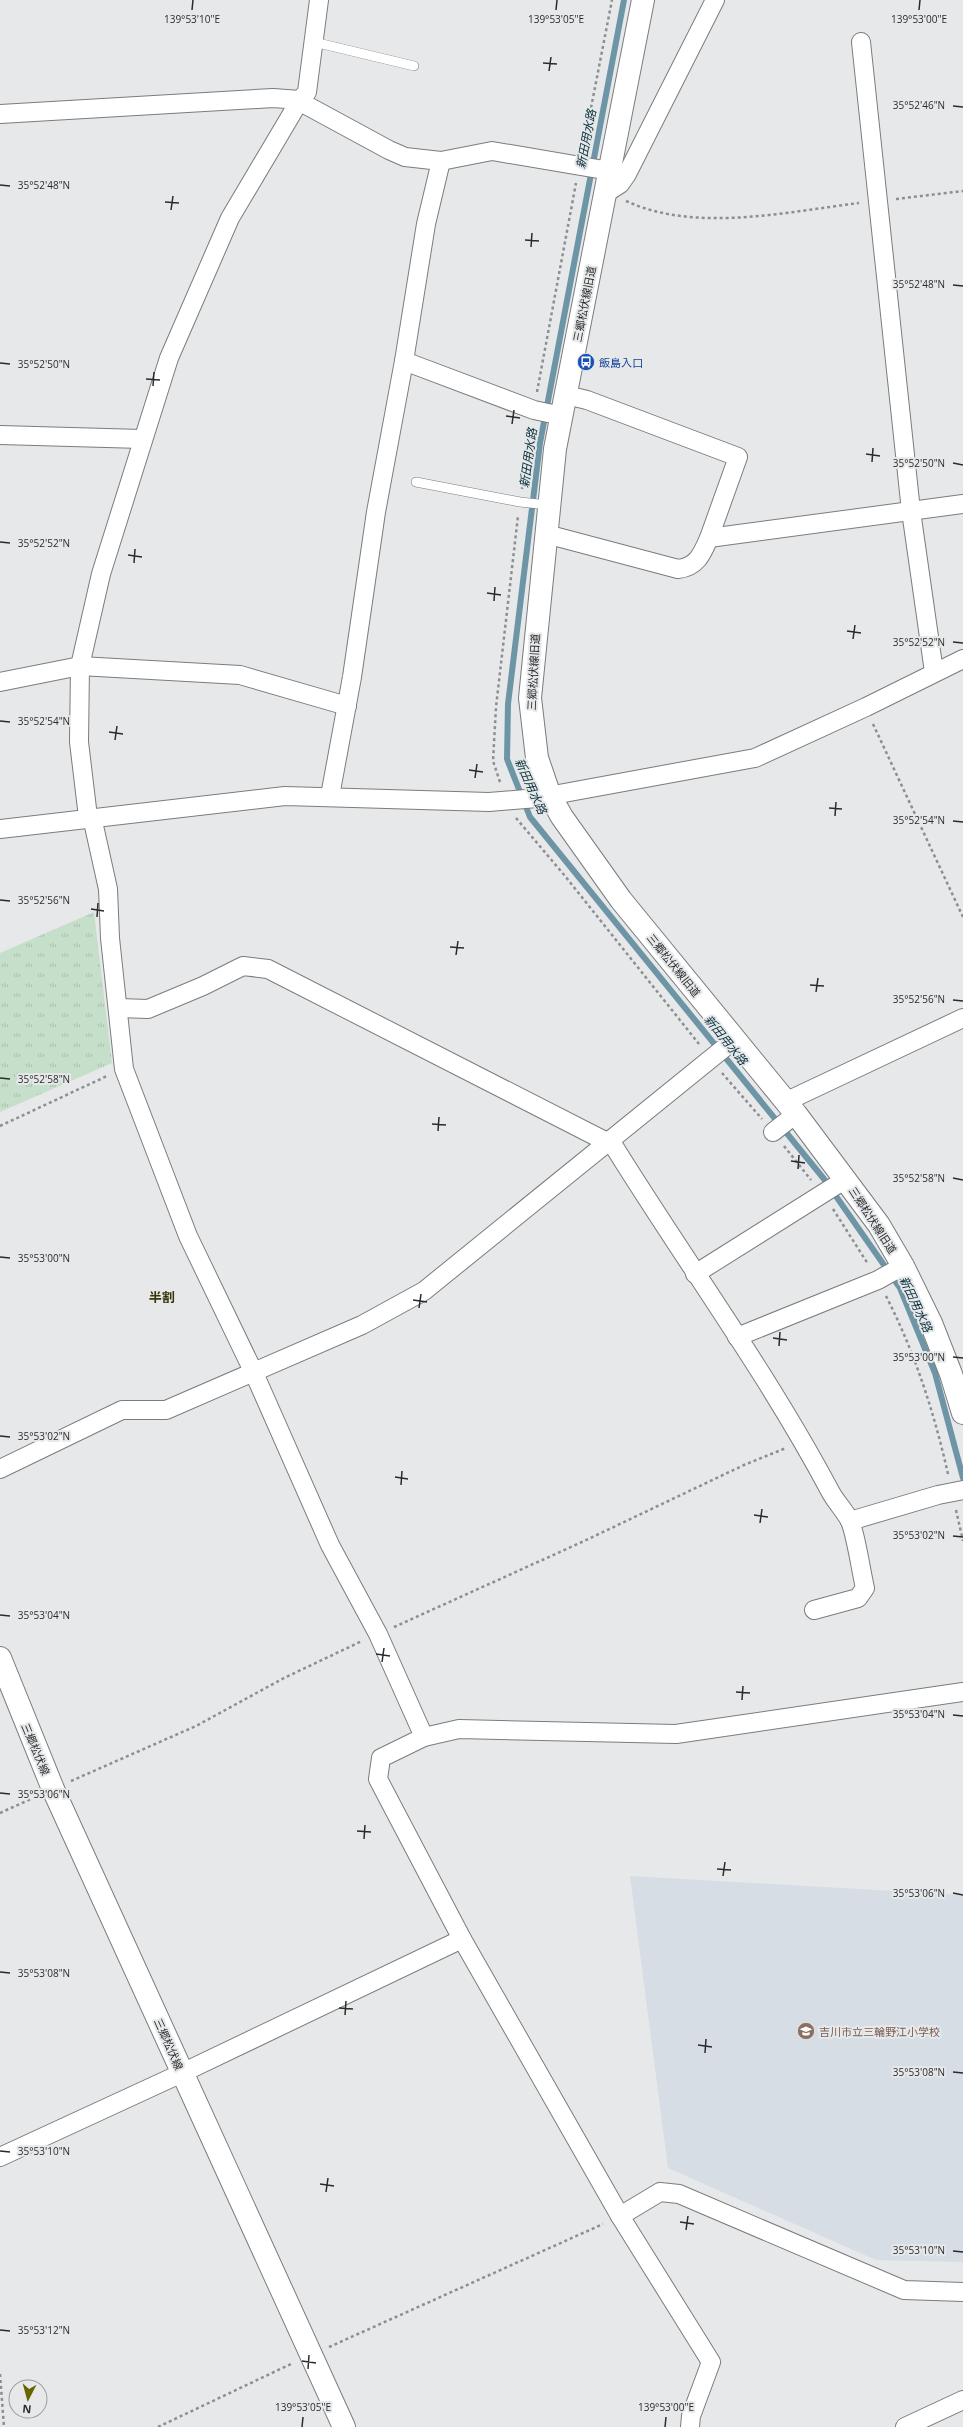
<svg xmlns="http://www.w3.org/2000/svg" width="963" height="2427" viewBox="0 0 963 2427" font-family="'Open Sans','Noto Sans JP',sans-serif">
<defs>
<pattern id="grass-tufts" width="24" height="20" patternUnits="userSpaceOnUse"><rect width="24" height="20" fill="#c6dfcb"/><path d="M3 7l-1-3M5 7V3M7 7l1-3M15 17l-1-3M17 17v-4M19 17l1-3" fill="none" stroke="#aac0ae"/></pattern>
</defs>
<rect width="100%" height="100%" fill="#e6e8e9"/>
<!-- built -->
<polygon fill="#d6dde4" points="630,1876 963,1895 963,2262 876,2260 668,2168"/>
<!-- grass -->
<polygon fill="url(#grass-tufts)" points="94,912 112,1063 0,1112 0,953"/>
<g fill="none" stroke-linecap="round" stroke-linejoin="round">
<!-- stream -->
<polyline stroke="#6e95a5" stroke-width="6" points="624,0 540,443 508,704 507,759 530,817 824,1179 900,1288 935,1373 963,1478"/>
<defs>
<g id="service">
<polyline points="314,42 414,66"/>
<polyline points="416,482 520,502 548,505"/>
</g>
<g id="minor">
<polyline points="319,0 307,92 300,100 306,105 389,150 405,157 441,161 492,151 610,171"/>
<polyline points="861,42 911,511 934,672"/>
<polyline points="0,114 273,98 300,100 230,218 169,358 101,574 80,666 79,742 88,817"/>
<polyline points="606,193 620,184 627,174 715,0"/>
<polyline points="404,361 534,410 562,416"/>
<polyline points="566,395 587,400 738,457 709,538 963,504"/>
<polyline points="0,435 142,439"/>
<path d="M 546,534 L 678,569 C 697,567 702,554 709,538"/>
<polyline points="0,682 80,666 240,675 347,706"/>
<polyline points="330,796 352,677 376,512 404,361 426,224 441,161"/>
<polyline points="92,817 108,889 110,938 124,1069 188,1236 254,1373 330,1545 378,1634 424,1737"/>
<polyline points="0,829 285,796 489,802 537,798 755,758 866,707 963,659"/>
<polyline points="119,1008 148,1009 203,986 243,966 268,969 607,1142"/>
<polyline points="785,1102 963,1018"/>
<polyline points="773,1132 796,1114"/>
<path d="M 610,1140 C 682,1257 765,1369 830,1491 C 835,1501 845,1511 850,1521 C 856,1535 861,1571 865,1588 L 858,1598 L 814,1610"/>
<polyline points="695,1274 846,1179"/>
<polyline points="737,1337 878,1280 903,1266"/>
<polyline points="0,1469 122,1410 166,1410 362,1325 424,1291 734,1040"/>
<polyline points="850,1521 938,1495 963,1490"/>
<polyline points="0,2157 182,2073 462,1939"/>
<polyline points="620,2216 660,2192 679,2194 904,2290 963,2292"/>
<polyline points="690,2427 691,2416 711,2362 620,2216 462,1939 378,1779 381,1758 424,1737 459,1729 676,1734 963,1692"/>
<polyline points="905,2427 963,2400"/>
</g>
<polyline id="tertiary" points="643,0 555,449 530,698 537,758 550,796 562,817 621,900 796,1114 879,1225 903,1266 931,1323 951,1374 963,1413"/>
<polyline id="primary" points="0,1658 53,1789 344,2427"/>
</defs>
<!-- service casing -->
<use href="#service" stroke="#7a7c7d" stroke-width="10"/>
<!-- minor casing -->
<use href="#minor" stroke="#7a7c7d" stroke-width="20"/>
<!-- tertiary casing -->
<use href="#tertiary" stroke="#7a7c7d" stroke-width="24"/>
<!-- primary casing -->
<use href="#primary" stroke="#7a7c7d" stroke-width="24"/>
<!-- path -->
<g stroke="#8d8e8f" stroke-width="2.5" stroke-dasharray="3 3" stroke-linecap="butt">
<polyline points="583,149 612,0"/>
<polyline points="896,199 963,191"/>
<path d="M 626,201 C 696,233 785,212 859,203"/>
<polyline points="537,392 576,183"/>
<polyline points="522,489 531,427"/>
<polyline points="873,724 963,917"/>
<polyline points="500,782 493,761 496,707 518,516"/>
<polyline points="516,818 565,876 699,1044"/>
<polyline points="722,1073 762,1119"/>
<polyline points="0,1126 107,1076"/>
<polyline points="784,1146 811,1180"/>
<polyline points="833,1209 868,1264"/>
<path d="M 886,1296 C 915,1353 934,1412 948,1474"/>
<polyline points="956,1510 963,1541"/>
<polyline points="394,1627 582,1542 744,1465 786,1448"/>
<polyline points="71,1781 196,1726 284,1678 362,1641"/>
<polyline points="0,1813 35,1797"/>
<polyline points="329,2347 603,2224"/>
<polyline points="0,2374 4,2427"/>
<polyline points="158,2427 293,2363"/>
</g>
<!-- service -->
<use href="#service" stroke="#fff" stroke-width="9"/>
<!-- minor -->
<use href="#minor" stroke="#fff" stroke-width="18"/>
<!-- tertiary -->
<use href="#tertiary" stroke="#fff" stroke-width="22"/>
<!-- primary -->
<use href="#primary" stroke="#fff" stroke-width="22"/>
</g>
<!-- ticks -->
<path fill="none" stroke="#2b2b2c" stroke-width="1.5" d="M 192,10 L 193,0M 556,10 L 557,0M 919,10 L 920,0M 543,63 L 557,64M 549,71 L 551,57M 953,106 L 963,107M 0,185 L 10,186M 165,202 L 179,203M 171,210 L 173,196M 525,240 L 539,241M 531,247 L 532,233M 953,285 L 963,286M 0,363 L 10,364M 146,379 L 160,380M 153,386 L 154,372M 506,416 L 520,418M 512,424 L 514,410M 866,454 L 880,456M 872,462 L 873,448M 953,463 L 963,465M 0,542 L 10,543M 128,555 L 142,557M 134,563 L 135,549M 487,593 L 501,595M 494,601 L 495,587M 847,631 L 861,633M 853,639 L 855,625M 953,642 L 963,643M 0,721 L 10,722M 109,732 L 123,734M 115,740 L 117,726M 469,770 L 483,772M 475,778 L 477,764M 829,808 L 842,809M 835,816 L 836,802M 953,821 L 963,822M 0,900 L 10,901M 91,909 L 104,911M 97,917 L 98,903M 450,947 L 464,948M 456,955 L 458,941M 810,985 L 824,986M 816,992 L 818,978M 953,1000 L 963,1001M 0,1078 L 10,1079M 432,1124 L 446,1125M 438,1131 L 439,1117M 791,1161 L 805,1163M 798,1169 L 799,1155M 953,1178 L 963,1180M 0,1257 L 10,1258M 413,1300 L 427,1302M 419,1308 L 421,1294M 773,1338 L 787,1340M 779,1346 L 780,1332M 953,1357 L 963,1358M 0,1436 L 10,1437M 395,1477 L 408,1479M 401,1485 L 402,1471M 754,1515 L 768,1517M 760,1523 L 762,1509M 953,1536 L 963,1537M 0,1615 L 10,1616M 376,1654 L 390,1656M 382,1662 L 384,1648M 736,1692 L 750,1693M 742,1700 L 743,1686M 953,1715 L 963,1716M 0,1793 L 10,1794M 357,1831 L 371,1832M 364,1839 L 365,1825M 717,1869 L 731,1870M 723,1876 L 725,1862M 953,1893 L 963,1895M 0,1972 L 10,1973M 339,2008 L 353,2009M 345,2015 L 346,2001M 698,2045 L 712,2047M 705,2053 L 706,2039M 953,2072 L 963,2073M 0,2151 L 10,2152M 320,2184 L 334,2186M 326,2192 L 328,2178M 680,2222 L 694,2224M 686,2230 L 688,2216M 953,2251 L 963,2252M 0,2330 L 10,2331M 302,2361 L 316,2363M 308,2369 L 309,2355M 302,2427 L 303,2417M 665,2427 L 666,2417"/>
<!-- icons -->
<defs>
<symbol id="bus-disc" viewBox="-11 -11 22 22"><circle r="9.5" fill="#1a4fb4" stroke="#e6e8e9"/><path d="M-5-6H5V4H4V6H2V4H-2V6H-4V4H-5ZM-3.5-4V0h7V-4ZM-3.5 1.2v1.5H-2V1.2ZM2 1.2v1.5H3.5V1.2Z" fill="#fff"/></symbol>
<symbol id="school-disc" viewBox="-11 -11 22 22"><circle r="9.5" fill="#8d6e63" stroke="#e6e8e9"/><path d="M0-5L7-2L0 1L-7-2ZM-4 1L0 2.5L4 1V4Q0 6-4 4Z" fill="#fff"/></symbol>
</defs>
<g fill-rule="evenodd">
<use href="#bus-disc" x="576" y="352" width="20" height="20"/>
<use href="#school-disc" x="796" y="2021" width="20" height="20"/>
</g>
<g text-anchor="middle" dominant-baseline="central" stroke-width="4" stroke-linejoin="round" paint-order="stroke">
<!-- street labels -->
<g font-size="11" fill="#2b2b2c" stroke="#e6e8e9">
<text transform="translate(584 304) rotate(-79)">三郷松伏線旧道</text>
<text transform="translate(533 672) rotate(-87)">三郷松伏線旧道</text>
<text transform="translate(674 965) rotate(51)">三郷松伏線旧道</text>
<text transform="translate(873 1220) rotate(57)">三郷松伏線旧道</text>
<text transform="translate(36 1749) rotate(67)">三郷松伏線</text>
<text transform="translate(169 2044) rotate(66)">三郷松伏線</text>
</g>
<!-- transit labels -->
<g font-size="11" fill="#164399" stroke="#e6e8e9" text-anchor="start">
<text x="599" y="362">飯島入口</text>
</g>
<!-- education labels -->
<g font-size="11" fill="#785e54" stroke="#e6e8e9" text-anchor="start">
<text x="819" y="2031">吉川市立三輪野江小学校</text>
</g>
<!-- water labels -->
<g font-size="12" font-style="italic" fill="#0c323e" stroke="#e6e8e9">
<text transform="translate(586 139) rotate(-79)">新田用水路</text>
<text transform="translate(528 458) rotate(-82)">新田用水路</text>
<text transform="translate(531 786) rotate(66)">新田用水路</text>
<text transform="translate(726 1040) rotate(51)">新田用水路</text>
<text transform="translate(916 1304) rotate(65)">新田用水路</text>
</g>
<!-- quarter labels -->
<g font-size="13" font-weight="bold" fill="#37360c" stroke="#e6e8e9">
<text x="162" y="1297">半割</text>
</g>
</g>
<g font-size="10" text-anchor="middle" fill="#2b2b2c" stroke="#e6e8e9" stroke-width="4" stroke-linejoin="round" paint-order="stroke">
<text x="192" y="23">139°53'10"E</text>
<text x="556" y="23">139°53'05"E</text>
<text x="919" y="23">139°53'00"E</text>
<text x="919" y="109">35°52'46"N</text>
<text x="44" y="189">35°52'48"N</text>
<text x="919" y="288">35°52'48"N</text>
<text x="44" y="368">35°52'50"N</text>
<text x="919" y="467">35°52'50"N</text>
<text x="44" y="547">35°52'52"N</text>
<text x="919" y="646">35°52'52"N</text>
<text x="44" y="725">35°52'54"N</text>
<text x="919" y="824">35°52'54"N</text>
<text x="44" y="904">35°52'56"N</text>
<text x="919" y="1003">35°52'56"N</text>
<text x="44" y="1083">35°52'58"N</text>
<text x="919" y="1182">35°52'58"N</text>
<text x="44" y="1262">35°53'00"N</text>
<text x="919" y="1361">35°53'00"N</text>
<text x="44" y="1440">35°53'02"N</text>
<text x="919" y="1539">35°53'02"N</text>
<text x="44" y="1619">35°53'04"N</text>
<text x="919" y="1718">35°53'04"N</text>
<text x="44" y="1798">35°53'06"N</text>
<text x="919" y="1897">35°53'06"N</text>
<text x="44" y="1977">35°53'08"N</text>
<text x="919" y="2076">35°53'08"N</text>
<text x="44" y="2155">35°53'10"N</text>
<text x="919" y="2254">35°53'10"N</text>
<text x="44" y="2334">35°53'12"N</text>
<text x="303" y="2411">139°53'05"E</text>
<text x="666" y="2411">139°53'00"E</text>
</g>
<!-- north arrow -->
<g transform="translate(28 2399) rotate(186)"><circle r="19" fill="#e6e8e9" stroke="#9b9c9d"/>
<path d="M0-3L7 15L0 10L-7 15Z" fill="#686600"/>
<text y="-6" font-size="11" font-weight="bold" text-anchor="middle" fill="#2b2b2c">N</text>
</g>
</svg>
